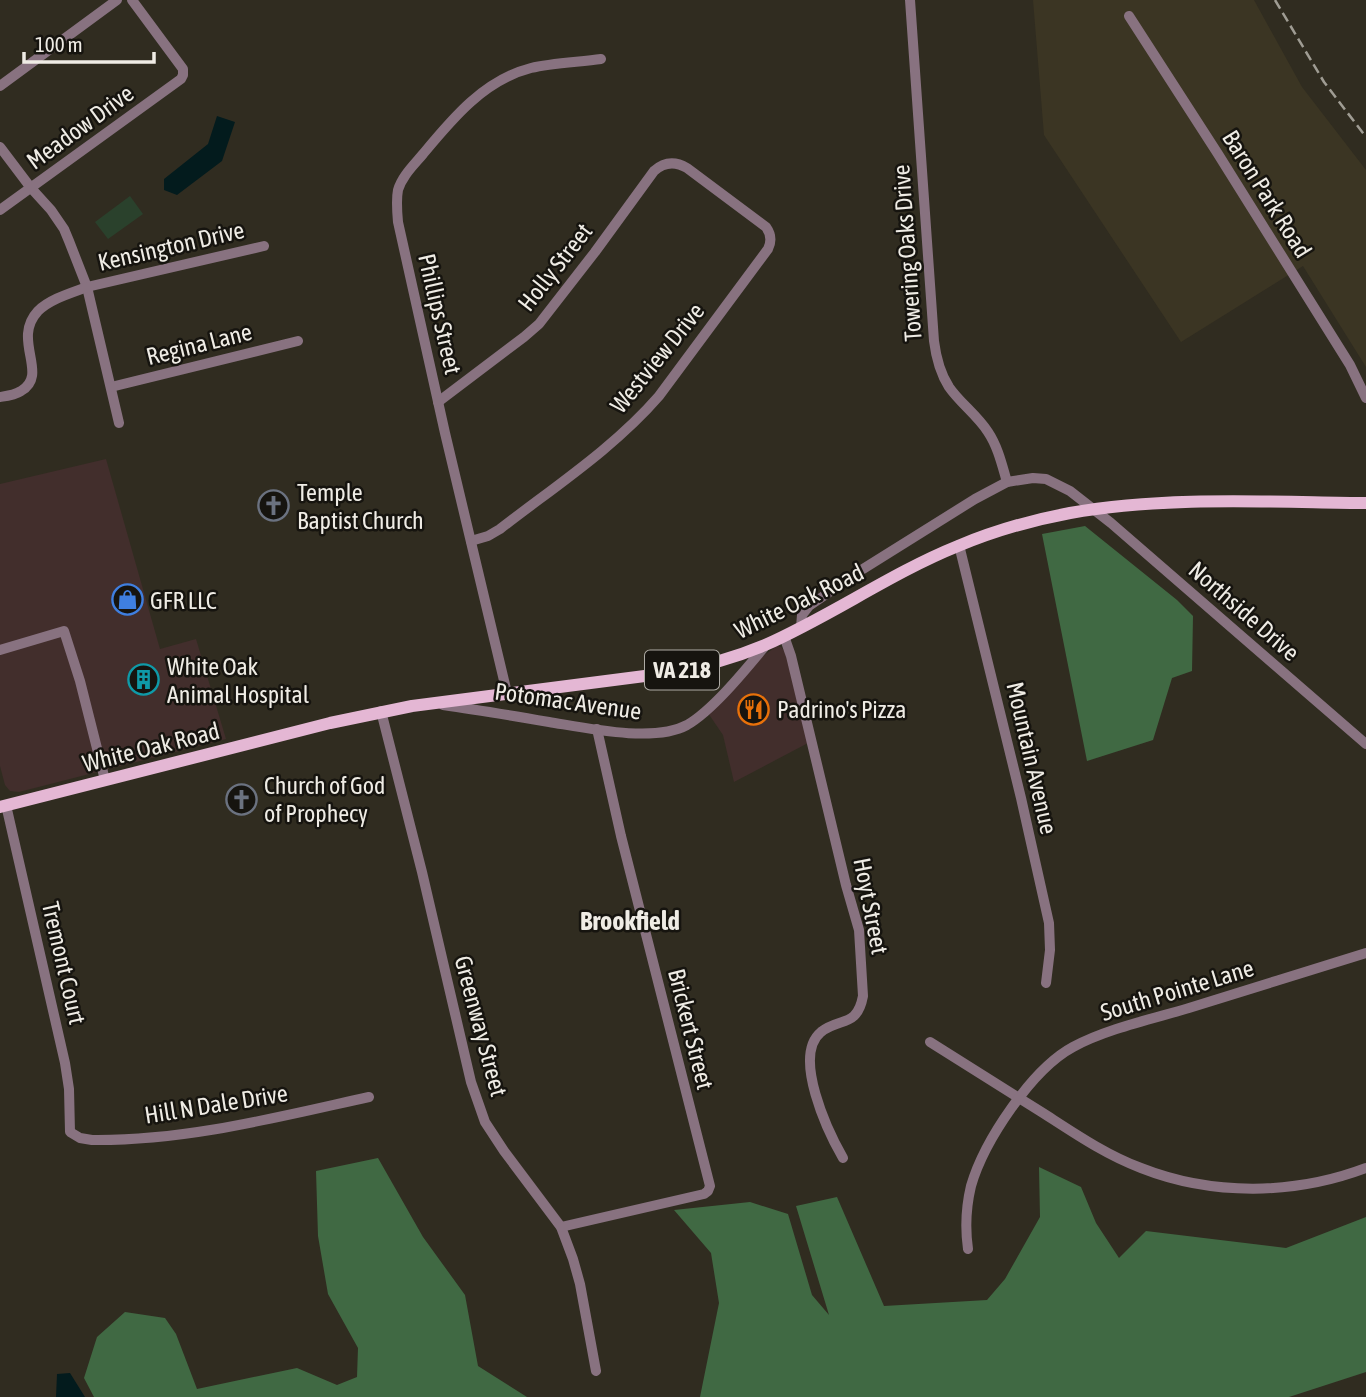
<svg xmlns="http://www.w3.org/2000/svg" width="1366" height="1397" viewBox="0 0 1366 1397" font-family="'Asap Condensed',sans-serif">
<rect width="100%" height="100%" fill="#302c20"/>
<!-- commercial -->
<g fill="#422e2c">
<polygon points="106,459 160,649 196,639 226,739 19,792 10,791 5,785 0,766 0,484"/>
<polygon points="777,646 781,647 785,652 808,743 734,782 723,735 708,713 759,659"/>
</g>
<!-- built -->
<polygon fill="#3b3523" points="1033,0 1254,0 1302,87 1366,170 1366,367 1303,266 1181,342 1044,135"/>
<!-- green -->
<polygon fill="#2a412c" points="130,196 143,214 108,239 95,222"/>
<!-- forest -->
<g fill="#406943">
<polygon points="1085,526 1177,600 1193,616 1192,671 1172,678 1153,740 1087,761 1042,534"/>
<polygon points="378,1158 423,1237 465,1295 478,1366 527,1397 94,1397 84,1378 97,1337 125,1312 165,1318 176,1334 197,1389 297,1368 337,1385 357,1377 358,1348 328,1294 318,1236 316,1171"/>
<polygon points="1039,1167 1081,1187 1096,1223 1119,1258 1146,1231 1286,1248 1366,1217 1366,1372 1289,1397 700,1397 719,1303 711,1253 674,1210 750,1202 788,1214 812,1295 829,1315 796,1206 837,1197 884,1306 987,1300 1005,1279 1040,1217"/>
</g>
<!-- water -->
<g fill="#031b1d">
<polygon points="217,116 235,122 222,161 177,195 164,190 164,179 208,144"/>
<polygon points="70,1373 85,1397 56,1397 57,1374"/>
</g>
<g fill="none" stroke-linecap="round" stroke-linejoin="round">
<!-- minor -->
<g stroke="#887280" stroke-width="10">
<path d="M 910,0 L 934,341 C 936,357 940,373 949,387 C 960,403 977,415 988,432 C 998,447 1002,465 1007,482"/>
<polyline points="1129,16 1218,154 1350,365 1366,398"/>
<polyline points="0,86 117,0"/>
<polyline points="0,147 31,188 51,210 64,229 69,241 87,287 119,423"/>
<polyline points="0,210 181,79 183,75 183,69 132,0"/>
<polyline points="111,387 298,341"/>
<path d="M 0,397 C 7,396 15,395 21,391 C 50,374 11,340 38,311 C 50,299 71,293 87,287 L 264,246"/>
<path d="M 438,402 L 524,337 L 539,324 L 595,252 L 654,171 C 664,162 675,161 687,168 L 766,227 C 771,234 772,241 768,249 L 659,396 C 614,448 554,487 500,529 L 488,536 L 471,541"/>
<polyline points="959,545 1021,798 1049,923 1050,950 1046,983"/>
<polyline points="801,627 802,615 809,606 863,569 975,499 1007,482 1033,478 1046,479 1070,491 1111,523 1366,744"/>
<path d="M 784,636 L 791,656 L 846,885 L 859,930 L 863,996 C 857,1028 840,1017 821,1032 C 792,1056 828,1132 843,1158"/>
<polyline points="0,650 64,631 80,681 105,780"/>
<path d="M 507,693 L 445,433 L 398,222 C 397,211 396,200 398,190 C 402,176 414,165 423,154 C 452,119 484,80 531,68 C 551,63 579,62 601,59"/>
<path d="M 443,705 C 479,710 514,716 549,722 C 586,728 654,743 687,725 C 713,710 746,669 766,645"/>
<polyline points="381,711 422,872 471,1082 485,1122 504,1151 561,1227 573,1259 580,1284 596,1371"/>
<path d="M 6,805 L 65,1063 L 69,1089 L 70,1132 L 80,1138 L 92,1140 C 186,1141 278,1117 369,1097"/>
<path d="M 930,1042 C 967,1065 1005,1089 1043,1113 C 1074,1133 1106,1155 1141,1168 C 1212,1196 1295,1195 1366,1168"/>
<polyline points="561,1227 704,1194 708,1191 710,1186 621,836 597,729"/>
<path d="M 968,1249 C 965,1228 966,1207 971,1186 C 984,1141 1032,1069 1073,1047 C 1106,1029 1152,1019 1189,1008 C 1248,990 1307,971 1366,953"/>
</g>
<!-- major -->
<path stroke="#e4b7d4" stroke-width="12" d="M 0,807 L 330,723 L 412,706 L 668,673 C 701,667 734,658 765,645 C 831,616 891,573 958,546 C 994,531 1032,520 1070,513 C 1167,496 1268,502 1366,503"/>
<!-- rail -->
<polyline stroke="#9f9c93" stroke-width="2.5" stroke-dasharray="10 5" stroke-linecap="butt" points="1275,0 1324,82 1366,137"/>
</g>
<!-- icons -->
<defs>
<symbol id="church-ring" viewBox="-11 -11 22 22"><circle r="9.5" fill="#16140f" stroke="#6b7280" stroke-width="1.5"/><path d="M-1.2-6h2.4v3.5h3.3v2.4h-3.3V6h-2.4V-.1h-3.3v-2.4h3.3Z" fill="#6b7280"/></symbol>
<symbol id="shop-ring" viewBox="-11 -11 22 22"><circle r="9.5" fill="#16140f" stroke="#3f7fe0" stroke-width="1.5"/><path d="M-5-2.5h2.3a2.7 3.5 0 0 1 5.4 0H5L5.5 6h-11ZM-1.5-2.5h3a1.5 2.3 0 0 0-3 0Z" fill="#3f7fe0"/></symbol>
<symbol id="building-ring" viewBox="-11 -11 22 22"><circle r="9.5" fill="#16140f" stroke="#0f9aa8" stroke-width="1.5"/><path d="M-4-6H4V6H1V3H-1V6H-4ZM-2.5-4.3h1.7v1.8h-1.7ZM.8-4.3h1.7v1.8H.8ZM-2.5-1h1.7V.8h-1.7ZM.8-1h1.7V.8H.8Z" fill="#0f9aa8"/></symbol>
<symbol id="restaurant-ring" viewBox="-11 -11 22 22"><circle r="9.5" fill="#16140f" stroke="#e8710a" stroke-width="1.5"/><path d="M-5-6h1v4h1v-4h1v4h1v-4h1v5L-1.5 .5V6h-2V.5L-5-1ZM5-6V6H3V1.5H1.5Q1.5-4 5-6Z" fill="#e8710a"/></symbol>
</defs>
<g fill-rule="evenodd">
<use href="#church-ring" x="256" y="488" width="35" height="35"/>
<use href="#shop-ring" x="110" y="582" width="35" height="35"/>
<use href="#building-ring" x="126" y="662" width="35" height="35"/>
<use href="#restaurant-ring" x="736" y="692" width="35" height="35"/>
<use href="#church-ring" x="224" y="782" width="35" height="35"/>
</g>
<g text-anchor="middle" dominant-baseline="central" stroke-width="5" stroke-linejoin="round" paint-order="stroke">
<!-- shield labels -->
<rect fill="#16140f" stroke="#aeaba5" stroke-width="2" x="645" y="650.5" width="74" height="39" rx="5"/>
<g font-size="23" font-weight="bold" fill="#efece5">
<text x="682" y="670">VA 218</text>
</g>
<!-- street labels -->
<g font-size="24" fill="#efece5" stroke="#16140f">
<text transform="translate(80 127) rotate(-36)">Meadow Drive</text>
<text transform="translate(1267 194) rotate(58)">Baron Park Road</text>
<text transform="translate(171 246) rotate(-13)">Kensington Drive</text>
<text transform="translate(907 253) rotate(-94)">Towering Oaks Drive</text>
<text transform="translate(555 267) rotate(-52)">Holly Street</text>
<text transform="translate(440 314) rotate(77)">Phillips Street</text>
<text transform="translate(199 344) rotate(-14)">Regina Lane</text>
<text transform="translate(657 358) rotate(-51)">Westview Drive</text>
<text transform="translate(799 601) rotate(-26)">White Oak Road</text>
<text transform="translate(1244 611) rotate(41)">Northside Drive</text>
<text transform="translate(568 701) rotate(8)">Potomac Avenue</text>
<text transform="translate(151 747) rotate(-14)">White Oak Road</text>
<text transform="translate(1032 758) rotate(77)">Mountain Avenue</text>
<text transform="translate(871 906) rotate(79)">Hoyt Street</text>
<text transform="translate(64 963) rotate(77)">Tremont Court</text>
<text transform="translate(1177 990) rotate(-17)">South Pointe Lane</text>
<text transform="translate(481 1026) rotate(75)">Greenway Street</text>
<text transform="translate(691 1029) rotate(76)">Brickert Street</text>
<text transform="translate(216 1104) rotate(-9)">Hill N Dale Drive</text>
</g>
<!-- poi labels -->
<g font-size="24" fill="#efece5" stroke="#16140f" text-anchor="start">
<text x="297" y="492">Temple<tspan x="297" dy="28">Baptist Church</tspan></text>
<text x="150" y="600">GFR LLC</text>
<text x="167" y="666">White Oak<tspan x="167" dy="28">Animal Hospital</tspan></text>
<text x="777" y="709">Padrino's Pizza</text>
<text x="264" y="785">Church of God<tspan x="264" dy="28">of Prophecy</tspan></text>
</g>
<!-- neighbourhood labels -->
<g font-size="26" font-weight="bold" fill="#efece5" stroke="#16140f">
<text x="630" y="921">Brookfield</text>
</g>
</g>
<!-- scale -->
<path d="M24 52v10h130v-10" fill="none" stroke="#efece5" stroke-width="3.5"/>
<text x="35" y="52" font-size="21" fill="#efece5" stroke="#16140f" stroke-width="5" paint-order="stroke">100 m</text>
</svg>
